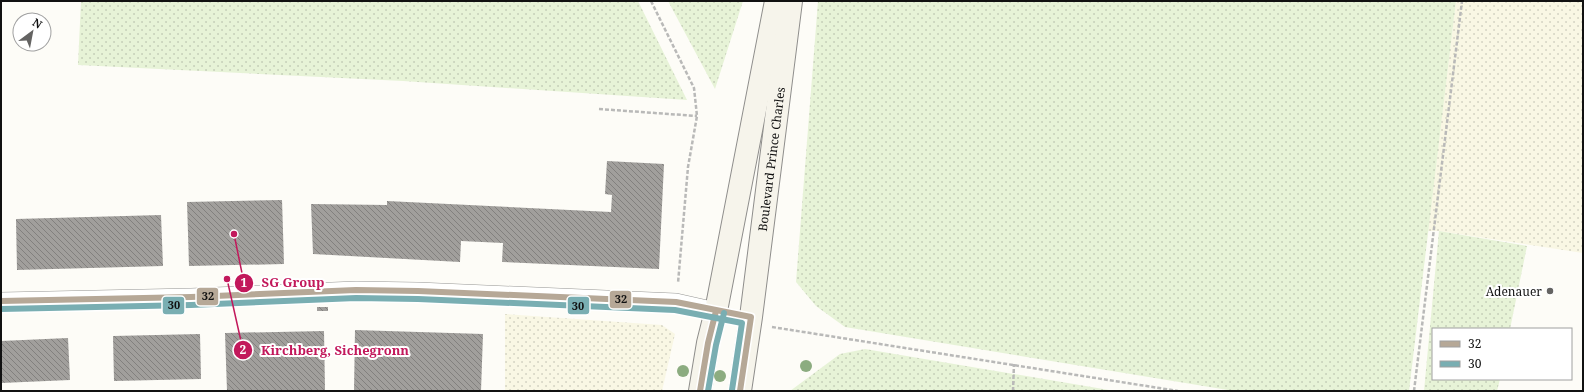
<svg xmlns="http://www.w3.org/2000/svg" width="1584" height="392" viewBox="0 0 1584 392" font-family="'Noto Serif',serif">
<defs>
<pattern id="farmland-dots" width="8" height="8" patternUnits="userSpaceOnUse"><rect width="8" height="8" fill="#f9f7e4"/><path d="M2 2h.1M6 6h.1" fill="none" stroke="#d4d3c3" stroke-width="1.8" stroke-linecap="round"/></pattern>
<pattern id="green-dots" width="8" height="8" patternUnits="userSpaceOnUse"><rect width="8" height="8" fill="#e7f3d7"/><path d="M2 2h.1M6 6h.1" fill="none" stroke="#c5cfb8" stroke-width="1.8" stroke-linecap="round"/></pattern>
<pattern id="building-back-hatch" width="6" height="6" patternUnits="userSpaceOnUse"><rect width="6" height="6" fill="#a19f9c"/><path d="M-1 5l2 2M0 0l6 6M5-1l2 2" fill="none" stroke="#82807e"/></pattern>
</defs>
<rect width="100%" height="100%" fill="#fdfcf7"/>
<!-- farmland -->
<g fill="url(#farmland-dots)">
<polygon points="1456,1 1583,1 1583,253 1439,231 1428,231"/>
<polygon points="505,314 662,325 675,334 662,391 505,391"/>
</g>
<!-- green -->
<g fill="url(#green-dots)">
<polygon points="81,1 638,1 687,100 403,81 78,65"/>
<polygon points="668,1 743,1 715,89"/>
<polygon points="818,1 1456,1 1409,391 1234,391 845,327 816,306 796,282"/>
<polygon points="1439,231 1527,246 1510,329 1433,329 1433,379 1500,379 1497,391 1424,391"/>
<polygon points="865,349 1115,391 790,391 840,354"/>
</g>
<!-- building -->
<g fill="url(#building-back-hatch)">
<polygon points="607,161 664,164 659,269 502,262 503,243 461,241 460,262 313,254 311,204 387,205 387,201 611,212 612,195 605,194"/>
<polygon points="282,200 284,264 189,266 187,202"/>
<polygon points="161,215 163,266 17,270 16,219"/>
<rect x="317" y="307" width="11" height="4"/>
<polygon points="355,330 483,334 481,391 354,391"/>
<polygon points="324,331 325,390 227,391 225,333"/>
<polygon points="200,334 201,379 114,381 113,336"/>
<polygon points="68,338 70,380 1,383 1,341"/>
</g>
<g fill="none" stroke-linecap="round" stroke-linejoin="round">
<defs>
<polyline id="minor" points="1,301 191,297 356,290 418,291 676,302 716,311"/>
<g id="secondary">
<polyline points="700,391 708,343 716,311 776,1"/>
<path id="s1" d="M 740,391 L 751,317 L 791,1"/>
</g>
</defs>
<!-- minor casing -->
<use href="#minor" stroke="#979795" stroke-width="18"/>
<!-- secondary casing -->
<use href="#secondary" stroke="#8e8d8b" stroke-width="24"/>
<!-- path -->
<g stroke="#b9b9b8" stroke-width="2.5" stroke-dasharray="4 2" stroke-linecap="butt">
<polyline points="651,1 694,88 697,116 688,167 678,283"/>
<polyline points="599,109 697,116"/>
<polyline points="772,327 1178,391"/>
<polyline points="1013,391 1014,364"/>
<polyline points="1414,391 1462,1"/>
</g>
<!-- minor -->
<use href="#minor" stroke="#fffffe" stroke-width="17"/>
<!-- secondary -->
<use href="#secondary" stroke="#f6f4eb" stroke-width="22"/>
<defs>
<g id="bus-1">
<polyline points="1,301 191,297 356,290 418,291 676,302 751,317 740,391"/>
<polyline points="700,391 708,343 716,311"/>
</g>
<g id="bus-2">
<polyline points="1,309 191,305 356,298 418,299 675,310 742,323 732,390"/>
<polyline points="708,391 716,345 724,313"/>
</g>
</defs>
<!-- bus-1 casing -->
<use href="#bus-1" stroke="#fff" stroke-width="9"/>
<!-- bus-2 casing -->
<use href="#bus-2" stroke="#fff" stroke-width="9"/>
<!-- bus-1 -->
<use href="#bus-1" stroke="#b6a897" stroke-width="6"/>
<!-- bus-2 -->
<use href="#bus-2" stroke="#79aeb2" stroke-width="6"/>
</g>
<!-- trees -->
<g fill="#8cac80">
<circle cx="806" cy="366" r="6"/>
<circle cx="683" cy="371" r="6"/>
<circle cx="720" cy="376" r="6"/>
</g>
<!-- markers -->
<circle fill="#646362" stroke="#fff" stroke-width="1.5" cx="1550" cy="291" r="4"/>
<g text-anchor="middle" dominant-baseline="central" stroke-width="4" stroke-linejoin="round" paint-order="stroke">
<!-- street labels -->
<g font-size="12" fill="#111" stroke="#fff">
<text stroke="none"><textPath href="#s1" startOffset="234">Boulevard Prince Charles</textPath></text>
</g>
<!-- poi labels -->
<g font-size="12" fill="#111" stroke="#fff" text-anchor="end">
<text x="1542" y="291">Adenauer</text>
</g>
</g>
<!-- callouts -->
<path fill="none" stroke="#c2185b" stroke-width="1.5" d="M234 234L244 283M227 279L243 350"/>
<g fill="#c2185b" stroke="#fff" stroke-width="1.5">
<circle cx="234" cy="234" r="4"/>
<circle cx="227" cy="279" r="4"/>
<circle cx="244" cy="283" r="10"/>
<circle cx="243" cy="350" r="10"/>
</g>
<g font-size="12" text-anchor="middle" font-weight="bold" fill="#fff">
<text x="244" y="287">1</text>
<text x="243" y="354">2</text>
</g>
<g font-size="13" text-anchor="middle" font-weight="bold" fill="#c2185b" stroke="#fff" stroke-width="4" stroke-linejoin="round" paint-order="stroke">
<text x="293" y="287">SG Group</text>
<text x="335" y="355">Kirchberg, Sichegronn</text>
</g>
<g stroke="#fff" stroke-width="1.5">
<rect x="196" y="287" width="23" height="19" rx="4" fill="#b6a897"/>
<rect x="609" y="290" width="23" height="19" rx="4" fill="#b6a897"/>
<rect x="162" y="296" width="23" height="19" rx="4" fill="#79aeb2"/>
<rect x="567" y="296" width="23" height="19" rx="4" fill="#79aeb2"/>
</g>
<g font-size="11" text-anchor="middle" font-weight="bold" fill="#111">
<text x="208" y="300">32</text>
<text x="621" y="303">32</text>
<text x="174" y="309">30</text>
<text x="578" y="310">30</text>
</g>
<!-- border -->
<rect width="1584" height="392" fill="none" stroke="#111111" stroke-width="4"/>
<!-- legend -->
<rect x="1432" y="328" width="140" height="52" fill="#ffffff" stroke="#a0a0a0"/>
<rect x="1440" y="341" width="20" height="6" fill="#b6a897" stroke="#a0a0a0"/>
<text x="1468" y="348" font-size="12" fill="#111111">32</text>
<rect x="1440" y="361" width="20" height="6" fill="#79aeb2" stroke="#a0a0a0"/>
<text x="1468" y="368" font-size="12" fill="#111111">30</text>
<!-- north arrow -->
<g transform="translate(32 32) rotate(32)"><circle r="19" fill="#ffffff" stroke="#a0a0a0"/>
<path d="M0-3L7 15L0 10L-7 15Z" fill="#646362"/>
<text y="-6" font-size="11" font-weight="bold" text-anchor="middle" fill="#111111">N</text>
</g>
</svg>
